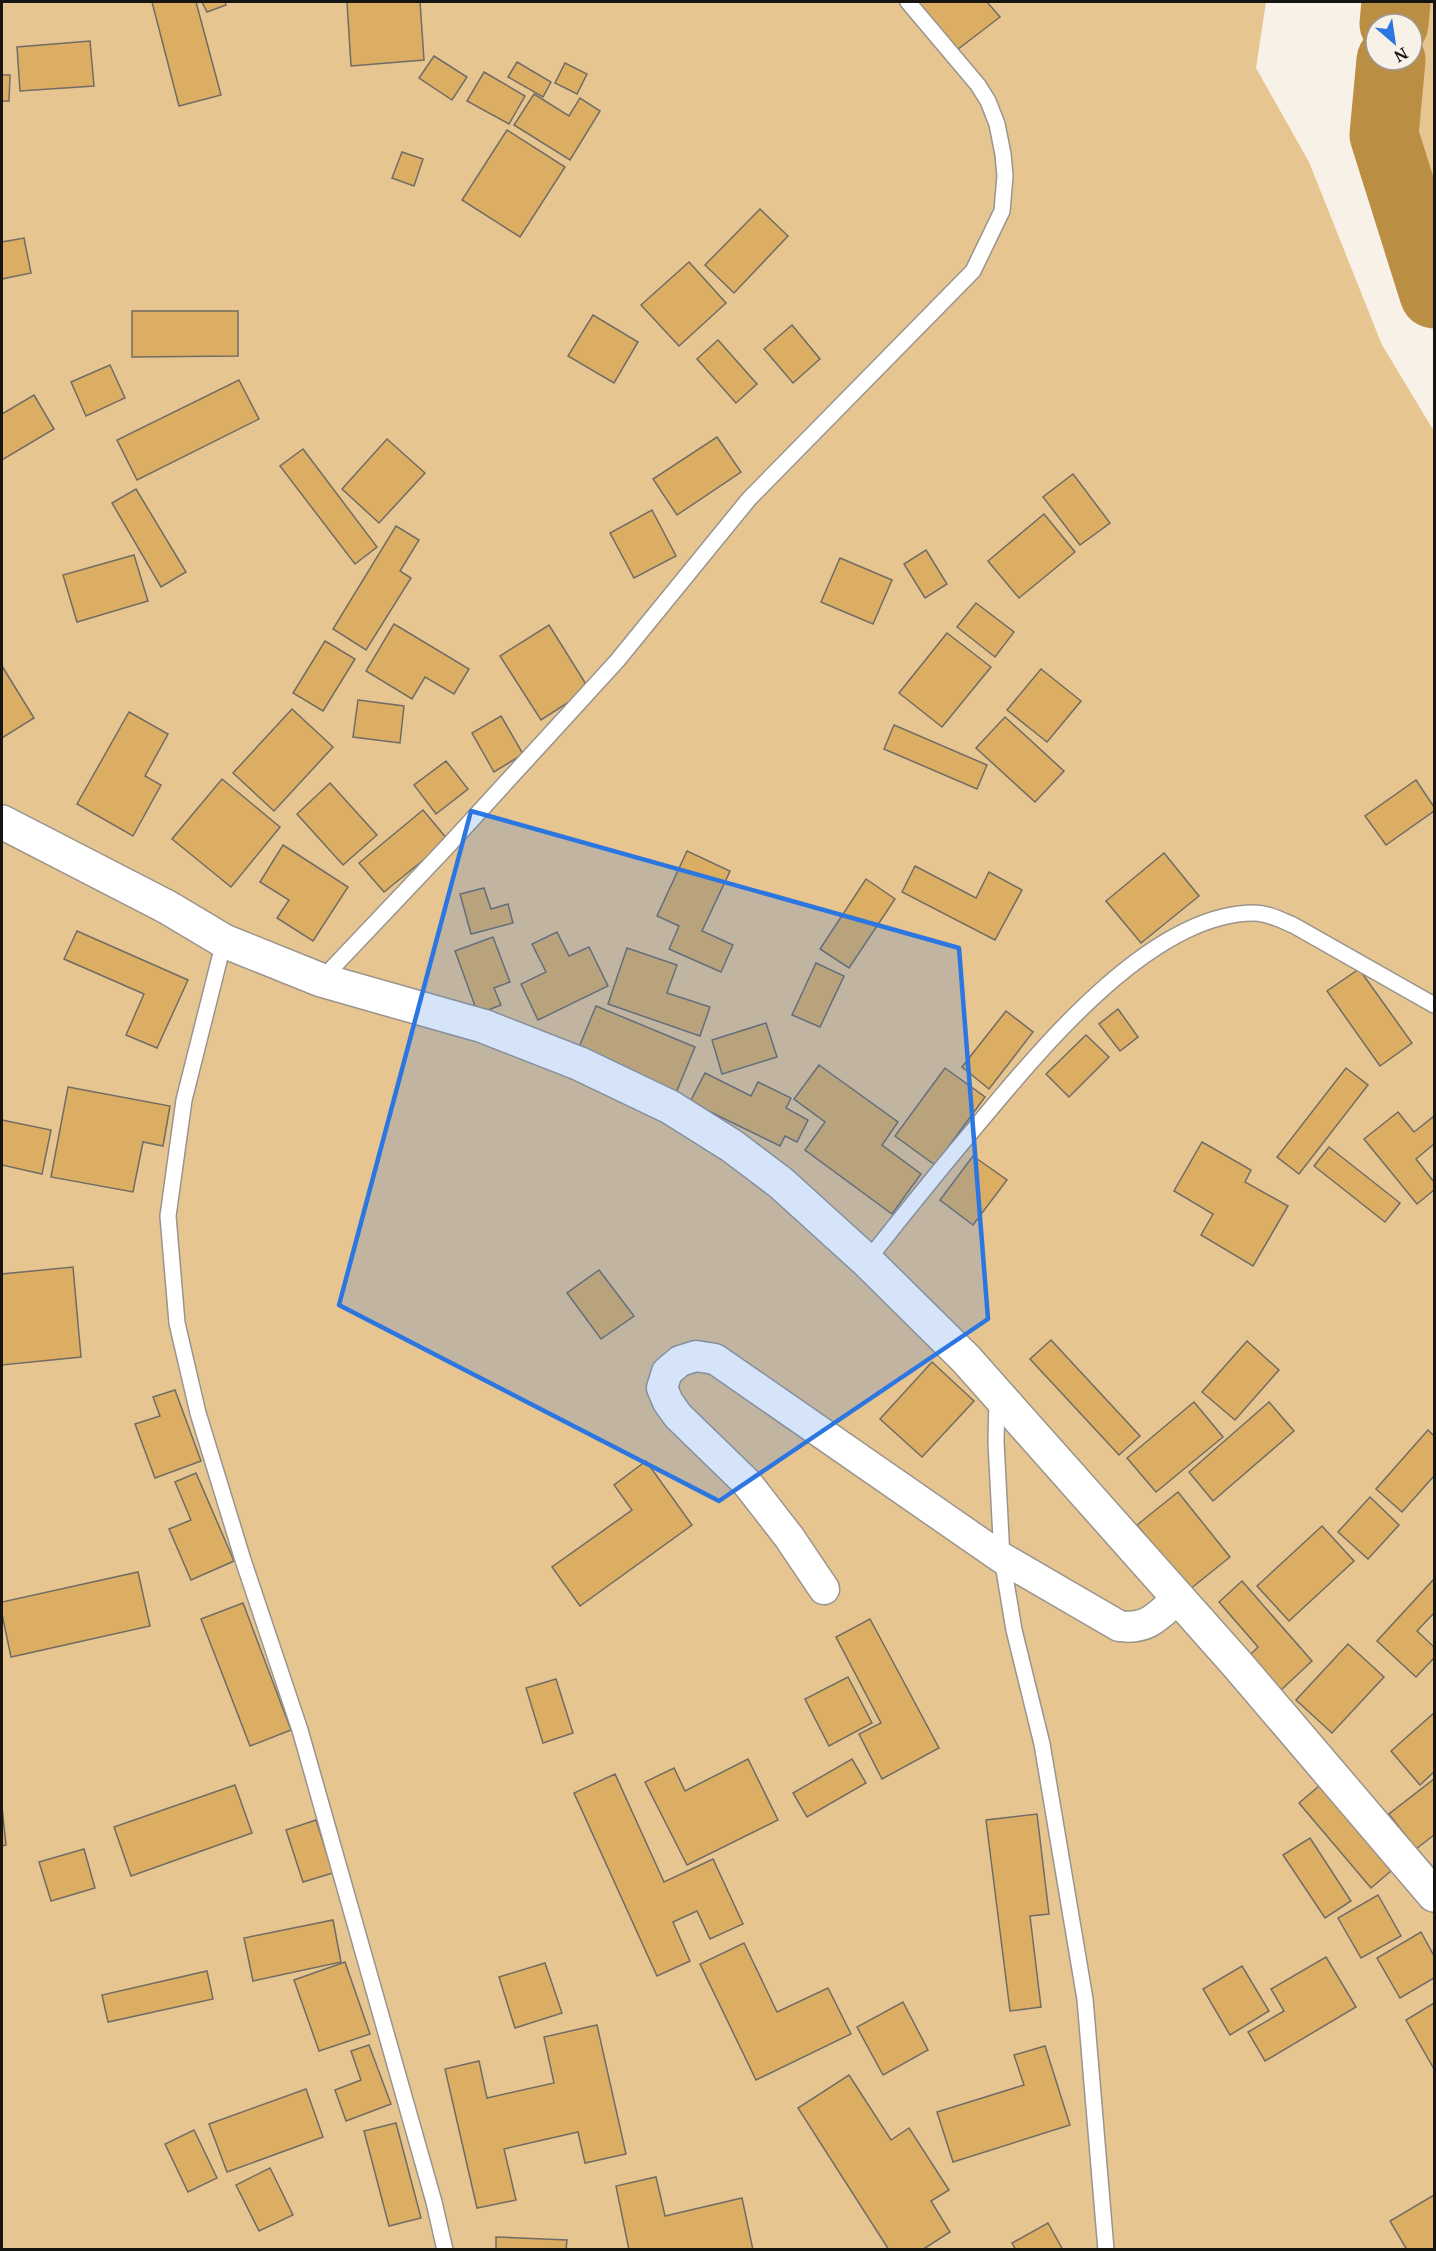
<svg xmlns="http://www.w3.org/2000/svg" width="1436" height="2251" viewBox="0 0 1436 2251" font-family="'Noto Serif',serif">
<rect width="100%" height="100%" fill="#f8f1e8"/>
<!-- green -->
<g fill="#e7c591">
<polygon points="2,2 1266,2 1256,68 1309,162 1382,345 1434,431 1434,2249 2,2249"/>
<polygon points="1396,2 1434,2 1434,294 1384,135 1391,60 1412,60 1412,24 1394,24"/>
</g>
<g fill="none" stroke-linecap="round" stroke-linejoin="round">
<!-- river -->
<g stroke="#ba8e43" stroke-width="69">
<polyline points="1394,24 1396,2"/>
<polyline points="1391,60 1384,135 1434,294"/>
</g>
</g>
<!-- building -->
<g fill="#dcae63" stroke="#716c64" stroke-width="1.5">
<polygon points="152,2 196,2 221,95 179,106"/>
<polygon points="202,2 225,2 226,5 207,12"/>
<polygon points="347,2 420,2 424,60 351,66"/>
<polygon points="912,2 987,2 1000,17 953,53"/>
<polygon points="90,41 94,86 20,91 17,47"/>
<polygon points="434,56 467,77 452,100 419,78"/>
<polygon points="517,62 551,82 543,97 508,77"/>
<polygon points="565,63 587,74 577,94 555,83"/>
<polygon points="484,72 525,96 509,124 467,101"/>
<polygon points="2,75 10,75 9,101 2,101"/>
<polygon points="534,94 569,116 580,98 600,111 570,160 514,125"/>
<polygon points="507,130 565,167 520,237 462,200"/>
<polygon points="402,152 423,159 414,186 392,178"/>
<polygon points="760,209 788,236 734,293 705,265"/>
<polygon points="24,238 31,273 2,279 2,242"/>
<polygon points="689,262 726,303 679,346 641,305"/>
<polygon points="132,311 238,311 238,356 132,357"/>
<polygon points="593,315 638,342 614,383 568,356"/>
<polygon points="792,325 820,359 793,383 764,349"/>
<polygon points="718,340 757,384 736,403 697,359"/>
<polygon points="110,365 125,398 86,416 71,382"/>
<polygon points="239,380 259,419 137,480 117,440"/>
<polygon points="34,395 54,429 2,460 2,414"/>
<polygon points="717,437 741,472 677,515 653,479"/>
<polygon points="387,439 425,473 379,523 342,489"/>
<polygon points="303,449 377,547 355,564 280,466"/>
<polygon points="1073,474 1110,523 1080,545 1043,497"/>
<polygon points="136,489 186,572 161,587 112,503"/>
<polygon points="652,510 676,556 634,578 610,533"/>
<polygon points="1044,514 1075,552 1019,598 988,561"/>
<polygon points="396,526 419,540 400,571 411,578 366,650 333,629"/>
<polygon points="926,550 947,584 925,598 904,564"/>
<polygon points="134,555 148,601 77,622 63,575"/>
<polygon points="840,558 892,580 873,624 821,602"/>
<polygon points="976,603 1014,632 995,657 957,627"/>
<polygon points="394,624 469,669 454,694 425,677 412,699 366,671"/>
<polygon points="549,625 589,689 541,720 500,656"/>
<polygon points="947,633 991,667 942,727 899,693"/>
<polygon points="325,641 355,659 323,711 293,693"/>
<polygon points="2,666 34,718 2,738"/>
<polygon points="1041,669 1081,701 1047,742 1007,710"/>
<polygon points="358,700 404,706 400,743 353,737"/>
<polygon points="292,709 333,747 274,811 233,773"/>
<polygon points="129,712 168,734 145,776 161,785 133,836 77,804"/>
<polygon points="501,716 523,754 494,772 472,733"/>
<polygon points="1005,717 1064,771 1035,802 976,748"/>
<polygon points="894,725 987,765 977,789 884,749"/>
<polygon points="446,761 468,789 436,814 414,785"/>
<polygon points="222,779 280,827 231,887 172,839"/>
<polygon points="1416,780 1434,807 1434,811 1386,845 1365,816"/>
<polygon points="330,783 377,835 343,865 297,814"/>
<polygon points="423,810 448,840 384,892 359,863"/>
<polygon points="283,845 348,887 313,941 277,918 289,900 260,882"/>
<polygon points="687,851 730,871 702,931 733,945 721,972 669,949 679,926 657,916"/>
<polygon points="1164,853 1199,896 1141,943 1106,901"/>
<polygon points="915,866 976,898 989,872 1022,890 995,940 902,892"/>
<polygon points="866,879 895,899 849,968 820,949"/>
<polygon points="484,888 491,909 508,904 513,923 471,934 460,894"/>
<polygon points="77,931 188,980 157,1048 126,1035 144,994 64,959"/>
<polygon points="557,932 569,956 589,947 608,986 538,1020 521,984 546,972 532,944"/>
<polygon points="493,937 510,982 494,988 501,1005 478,1014 455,951"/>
<polygon points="627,948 677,965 667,993 710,1007 700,1036 608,1004"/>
<polygon points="816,963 844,976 820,1027 792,1015"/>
<polygon points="1359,969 1412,1043 1380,1066 1327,991"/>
<polygon points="596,1006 695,1047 676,1093 577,1052"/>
<polygon points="1118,1009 1138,1037 1120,1051 1099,1024"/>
<polygon points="1006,1011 1033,1032 989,1089 962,1067"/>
<polygon points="766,1023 777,1057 722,1074 712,1040"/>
<polygon points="1086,1035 1109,1057 1069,1097 1046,1074"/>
<polygon points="819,1065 898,1122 882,1145 921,1174 892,1214 805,1150 825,1122 794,1099"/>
<polygon points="945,1068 985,1097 935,1165 895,1136"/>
<polygon points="1346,1068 1368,1085 1299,1174 1277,1157"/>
<polygon points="705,1073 751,1096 758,1082 791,1098 786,1108 808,1120 797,1142 785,1136 780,1146 690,1102"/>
<polygon points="68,1087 170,1106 163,1146 143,1142 133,1192 51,1177"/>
<polygon points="1398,1112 1414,1132 1433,1117 1434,1119 1434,1144 1416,1159 1434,1182 1434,1190 1417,1204 1364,1139"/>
<polygon points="2,1120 51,1130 42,1174 2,1165"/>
<polygon points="1202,1142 1251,1170 1245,1182 1288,1206 1253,1266 1201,1235 1213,1214 1174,1191"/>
<polygon points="1329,1147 1400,1203 1385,1222 1314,1166"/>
<polygon points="973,1156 1007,1180 973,1225 940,1200"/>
<polygon points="73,1267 81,1357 2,1365 2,1274"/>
<polygon points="599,1270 634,1316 601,1339 567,1293"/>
<polygon points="1051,1340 1140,1436 1119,1455 1030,1359"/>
<polygon points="1247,1341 1279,1370 1235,1420 1202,1392"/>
<polygon points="932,1362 974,1401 922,1457 880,1419"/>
<polygon points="175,1390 201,1461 155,1478 135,1424 160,1416 153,1397"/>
<polygon points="1194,1402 1223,1437 1156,1492 1127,1458"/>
<polygon points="1269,1402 1294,1431 1213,1501 1189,1472"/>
<polygon points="1428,1430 1434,1436 1434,1476 1402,1512 1376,1489"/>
<polygon points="646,1461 692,1525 580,1606 552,1567 632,1510 614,1485"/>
<polygon points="196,1473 234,1561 191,1580 169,1529 191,1520 175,1482"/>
<polygon points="1178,1492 1230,1557 1189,1590 1137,1525"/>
<polygon points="1370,1497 1399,1525 1368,1559 1338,1532"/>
<polygon points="1322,1526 1354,1561 1289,1621 1257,1586"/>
<polygon points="138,1572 150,1626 11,1657 2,1614 2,1602"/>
<polygon points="1434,1579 1434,1613 1417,1631 1434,1647 1434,1658 1416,1677 1377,1641"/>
<polygon points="1242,1581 1312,1661 1280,1691 1249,1656 1258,1647 1219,1602"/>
<polygon points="243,1603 291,1730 250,1746 201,1619"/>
<polygon points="870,1619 939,1748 882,1779 859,1734 881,1723 836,1637"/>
<polygon points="1348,1644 1384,1677 1332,1733 1296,1700"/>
<polygon points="848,1677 872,1723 829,1746 805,1699"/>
<polygon points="556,1679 573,1733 543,1743 526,1688"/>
<polygon points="1434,1713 1434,1772 1420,1785 1391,1751"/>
<polygon points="748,1759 778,1820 687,1865 645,1782 674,1768 685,1791"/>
<polygon points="852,1759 866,1783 807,1817 793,1793"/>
<polygon points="615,1774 664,1882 713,1859 743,1924 710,1939 697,1911 673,1922 690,1961 657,1976 574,1793"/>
<polygon points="1434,1779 1434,1835 1416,1849 1389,1814"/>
<polygon points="1325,1781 1398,1865 1371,1888 1299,1803"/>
<polygon points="235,1785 252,1833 131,1876 114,1827"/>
<polygon points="2,1807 6,1845 2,1846"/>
<polygon points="1037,1814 1049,1914 1030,1916 1041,2007 1010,2011 986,1820"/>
<polygon points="316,1820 333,1873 303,1882 286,1830"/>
<polygon points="1310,1838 1351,1901 1325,1918 1283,1855"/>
<polygon points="84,1849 95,1888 51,1901 39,1862"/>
<polygon points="1378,1895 1401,1936 1361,1958 1338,1918"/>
<polygon points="333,1920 341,1962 253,1981 244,1938"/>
<polygon points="1421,1932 1434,1956 1434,1978 1400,1998 1377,1958"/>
<polygon points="744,1943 777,2012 828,1988 851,2034 756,2080 700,1964"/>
<polygon points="1326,1957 1356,2007 1265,2061 1248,2032 1284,2011 1271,1989"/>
<polygon points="345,1962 370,2034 319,2051 294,1980"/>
<polygon points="545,1963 562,2013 515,2028 499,1977"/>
<polygon points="1242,1966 1269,2011 1230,2035 1203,1989"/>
<polygon points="207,1971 213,1999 108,2022 102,1995"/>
<polygon points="903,2002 928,2050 883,2075 857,2027"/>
<polygon points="1434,2003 1434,2069 1406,2020"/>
<polygon points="597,2025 626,2154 585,2163 578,2132 504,2149 516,2200 477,2208 445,2069 479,2061 487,2098 554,2083 544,2037"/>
<polygon points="369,2045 391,2104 346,2121 335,2090 361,2080 351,2051"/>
<polygon points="1045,2046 1070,2125 953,2162 937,2112 1024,2085 1014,2055"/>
<polygon points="849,2075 891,2140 909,2128 949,2190 931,2201 950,2232 922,2250 889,2250 798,2108"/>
<polygon points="306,2089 323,2137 227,2172 209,2124"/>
<polygon points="396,2123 421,2218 389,2226 364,2131"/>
<polygon points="194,2130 217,2178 188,2192 165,2144"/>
<polygon points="270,2168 293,2215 259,2231 236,2185"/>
<polygon points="656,2177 665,2216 742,2198 753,2250 629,2250 616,2186"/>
<polygon points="1434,2195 1434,2250 1407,2250 1390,2221"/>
<polygon points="1048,2223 1063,2250 1016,2250 1012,2243"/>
<polygon points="496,2237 567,2240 566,2250 496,2250"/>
</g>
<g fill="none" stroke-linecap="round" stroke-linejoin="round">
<defs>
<g id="service">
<polyline points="224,941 184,1100 168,1216 177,1323 198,1413 243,1560 300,1730 434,2202 445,2250"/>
<polyline points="321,980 447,847 617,661 749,499 973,271 1002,211 1005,176 1003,154 997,124 988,101 978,85 908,2"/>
<path d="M 867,1261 C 904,1214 941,1168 979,1123 C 1040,1050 1151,913 1254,913 C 1268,913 1281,920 1293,925 L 1434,1005"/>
<polyline points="997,1398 996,1442 1002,1558 1014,1630 1042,1744 1085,1999 1106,2250"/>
</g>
<path id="minor" d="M 824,1589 L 789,1537 L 747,1483 L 678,1416 L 668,1402 L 662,1388 L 667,1372 L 680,1361 L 696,1356 L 715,1359 L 1002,1558 L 1119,1626 C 1148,1630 1158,1616 1178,1598"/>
<polyline id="tertiary" points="2,822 167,907 224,941 321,980 483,1026 578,1063 670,1107 732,1146 781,1183 867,1261 966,1359 1237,1664 1434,1895"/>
</defs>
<!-- service casing -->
<use href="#service" stroke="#9a948c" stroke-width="18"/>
<!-- minor casing -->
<use href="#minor" stroke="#9a948c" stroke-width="33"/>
<!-- tertiary casing -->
<use href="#tertiary" stroke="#9a948c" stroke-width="36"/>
<!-- service -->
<use href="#service" stroke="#fff" stroke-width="15"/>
<!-- minor -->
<use href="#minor" stroke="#fff" stroke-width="30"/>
<!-- tertiary -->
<use href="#tertiary" stroke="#fff" stroke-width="33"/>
</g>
<!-- marked area -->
<path fill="#2c76e2" fill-opacity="0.2" stroke="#2c76e2" stroke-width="4.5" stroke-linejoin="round" d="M 471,811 L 959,948 L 988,1319 L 719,1501 L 339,1305 Z"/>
<!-- border -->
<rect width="1436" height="2251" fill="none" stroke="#171511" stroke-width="6"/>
<!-- north arrow -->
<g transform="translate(1394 42) rotate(151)"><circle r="28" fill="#f8f1e8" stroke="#9e9992" stroke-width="1.5"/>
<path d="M0-4.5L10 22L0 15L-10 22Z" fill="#2c76e2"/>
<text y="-9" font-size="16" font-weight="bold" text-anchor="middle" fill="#171511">N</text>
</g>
</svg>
